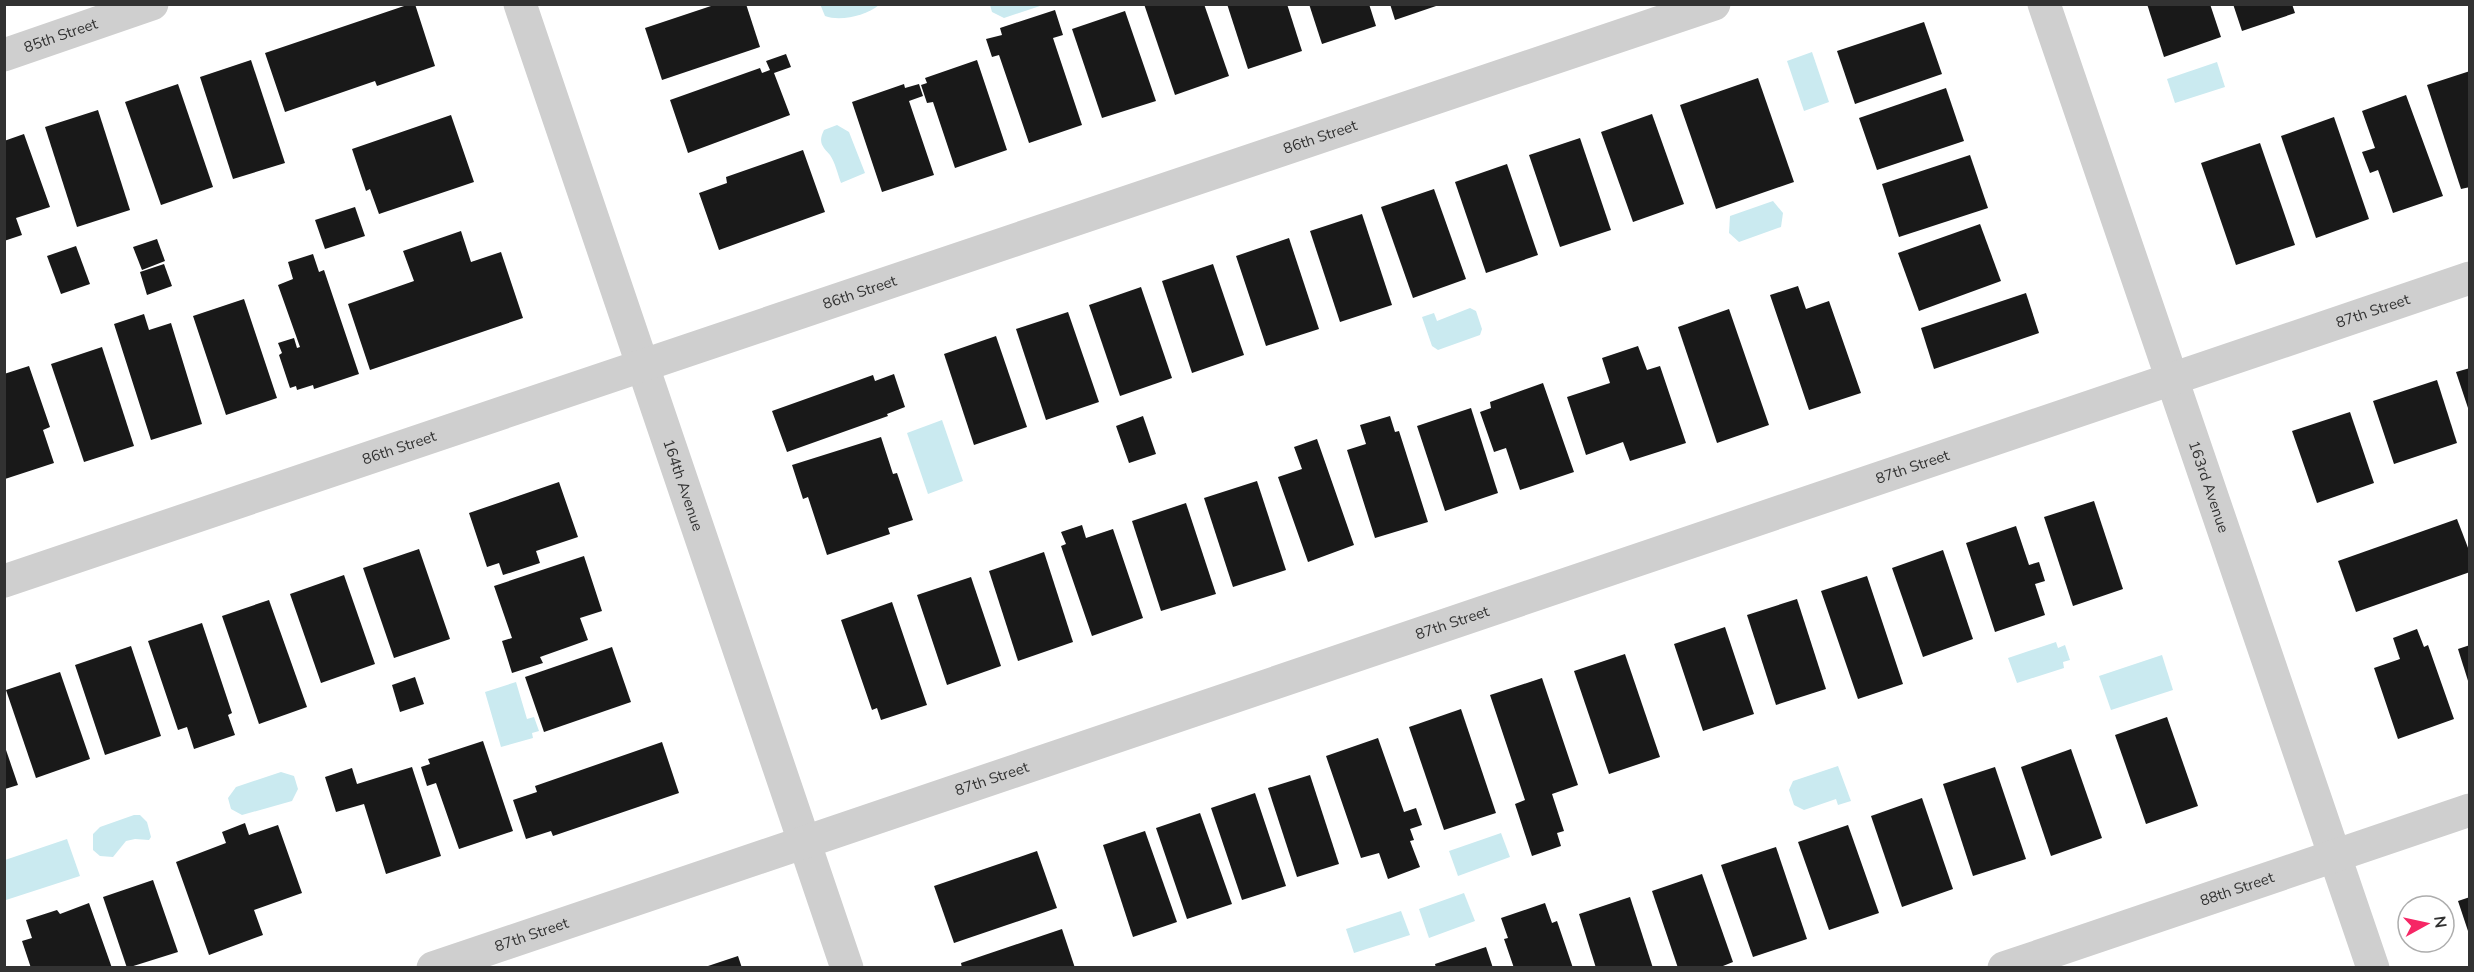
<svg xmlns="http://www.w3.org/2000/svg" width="2474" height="972" viewBox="0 0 2474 972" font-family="'Nunito Sans',sans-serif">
<rect width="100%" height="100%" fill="#fff"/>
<!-- water -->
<g fill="#caeaf0">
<path d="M 820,4 L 879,4 L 879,5 C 867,15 841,22 825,16 Z"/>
<polygon points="990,5 990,4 1043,5 1004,18 992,12"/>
<polygon points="1812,52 1829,102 1804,111 1787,61"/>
<polygon points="2217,62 2225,87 2175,103 2167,79"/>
<path d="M 837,125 L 849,132 L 865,173 L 841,183 C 838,175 835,162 830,155 C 822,146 818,142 824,130 Z"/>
<polygon points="1773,201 1783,213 1781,227 1739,242 1729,233 1730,216"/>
<polygon points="1470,308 1476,311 1482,329 1480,335 1438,350 1432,346 1422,317 1434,313 1437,321"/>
<polygon points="942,420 963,481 928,494 907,433"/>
<polygon points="2056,642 2058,648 2065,645 2070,660 2063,662 2064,668 2017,683 2008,658"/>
<polygon points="2162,655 2173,690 2111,710 2099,676"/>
<polygon points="516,682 527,719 534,717 539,731 532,733 533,738 501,747 485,692"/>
<polygon points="1838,766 1851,801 1838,805 1836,799 1804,810 1794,805 1789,790 1793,781"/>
<polygon points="281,772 294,776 298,789 292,801 242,815 231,809 228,798 236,787"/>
<polygon points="134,815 140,815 147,822 151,837 149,840 135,839 126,841 113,857 100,856 93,850 93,834 100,827"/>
<polygon points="1501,833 1510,857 1458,876 1449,851"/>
<polygon points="67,839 80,876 6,900 5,860"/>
<polygon points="1464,893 1475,921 1429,938 1419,909"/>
<polygon points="1401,911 1410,935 1354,953 1346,929"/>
</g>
<!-- building -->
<g fill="#191919">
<polygon points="410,4 415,4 435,66 377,86 375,81 285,112 265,53"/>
<polygon points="717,4 746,4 760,47 662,80 645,28"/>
<polygon points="1144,4 1204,4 1229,76 1175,95"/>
<polygon points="1227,4 1287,4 1302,51 1248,69"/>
<polygon points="1309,4 1369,4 1376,26 1322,44"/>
<polygon points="1390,4 1439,4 1439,5 1395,20"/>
<polygon points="2147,4 2210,4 2221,37 2164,57"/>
<polygon points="2233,4 2292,4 2295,13 2242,31"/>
<polygon points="1055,10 1063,35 1053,38 1082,125 1029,143 999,55 992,57 986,39 1002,35 1000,28"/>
<polygon points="1125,11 1156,101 1102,118 1072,29"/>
<polygon points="1924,22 1942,74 1855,104 1837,51"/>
<polygon points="786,54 791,67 774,73 790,115 688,153 670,100 760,68 762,73 770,70 766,61"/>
<polygon points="251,60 285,163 233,179 200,77"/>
<polygon points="977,60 1007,150 955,168 933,102 927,103 921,85 927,83 925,78"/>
<polygon points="2470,71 2470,187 2461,189 2427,85"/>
<polygon points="1758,78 1794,182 1716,209 1680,105"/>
<polygon points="178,84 213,187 161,205 125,102"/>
<polygon points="904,84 905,88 919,84 923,96 909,101 934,175 882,192 852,102"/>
<polygon points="1946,88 1964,141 1877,170 1859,118"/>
<polygon points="2406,95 2443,196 2393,213 2378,170 2370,173 2362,152 2375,148 2362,111"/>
<polygon points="98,110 130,210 77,227 45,127"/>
<polygon points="1652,114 1684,204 1633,222 1601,132"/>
<polygon points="451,115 474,182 379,214 370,189 366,191 352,149"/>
<polygon points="2334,117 2369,219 2316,238 2281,136"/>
<polygon points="24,134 50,207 16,218 22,235 4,241 4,141"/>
<polygon points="1580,138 1611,230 1560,247 1529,155"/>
<polygon points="2260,143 2295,245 2236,265 2201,163"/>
<polygon points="803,150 825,212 719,250 699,193 727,183 726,177"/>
<polygon points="1970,155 1988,208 1899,237 1882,184"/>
<polygon points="1507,164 1538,255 1486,273 1455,182"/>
<polygon points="1434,189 1466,279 1413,298 1381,207"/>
<polygon points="355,207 365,236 325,249 315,220"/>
<polygon points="1362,214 1392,305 1340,322 1310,231"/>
<polygon points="1980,224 2001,281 1919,311 1898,253"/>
<polygon points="461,231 471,262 501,252 523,318 370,370 348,304 414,281 403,251"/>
<polygon points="1289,238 1319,329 1266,346 1236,256"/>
<polygon points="157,239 165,261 142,270 133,247"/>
<polygon points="76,246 90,284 61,294 47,256"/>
<polygon points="313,254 319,272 324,270 359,374 314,389 313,385 297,390 296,386 290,388 279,355 282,353 278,343 294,338 297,348 300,347 278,285 293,279 288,262"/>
<polygon points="164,264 172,286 147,295 140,272"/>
<polygon points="1213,264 1244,355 1192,373 1162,281"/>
<polygon points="1798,286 1806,309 1829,301 1861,393 1809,410 1770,295"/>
<polygon points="1141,287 1172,378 1120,396 1089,305"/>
<polygon points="2026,293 2039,333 1934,369 1921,328"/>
<polygon points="244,299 277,398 226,415 193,316"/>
<polygon points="1729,309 1769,425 1717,443 1678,327"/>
<polygon points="1068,312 1099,402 1046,420 1016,329"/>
<polygon points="144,314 149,330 171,323 202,424 151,440 114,324"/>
<polygon points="996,336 1027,427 974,445 944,354"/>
<polygon points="1638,346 1647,370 1660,366 1686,443 1630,461 1623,442 1586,455 1567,397 1610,383 1602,358"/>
<polygon points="102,347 134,446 84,462 51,364"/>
<polygon points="29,366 50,427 43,430 54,463 5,479 4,374"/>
<polygon points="2470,368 2470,411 2469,411 2456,372"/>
<polygon points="894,374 905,407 887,414 888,416 787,452 772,411 873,375 875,381"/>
<polygon points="2437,380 2457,443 2394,464 2373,401"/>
<polygon points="1543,383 1574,472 1520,490 1506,448 1494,452 1480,412 1491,408 1490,402"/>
<polygon points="1471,408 1498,493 1445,511 1417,426"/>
<polygon points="2350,412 2374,483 2317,503 2292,431"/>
<polygon points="1143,416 1156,454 1129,463 1116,426"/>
<polygon points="1390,416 1395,432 1399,431 1428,522 1375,538 1347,450 1366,444 1360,425"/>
<polygon points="881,437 893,474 897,473 913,520 888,528 890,534 827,555 808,497 803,499 792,465"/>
<polygon points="1317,439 1354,545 1308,562 1278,477 1302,469 1294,447"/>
<polygon points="1257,481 1286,570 1233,587 1204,498"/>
<polygon points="559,482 578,537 536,551 540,563 503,575 499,563 487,567 469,513"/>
<polygon points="2094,501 2123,589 2073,606 2044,517"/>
<polygon points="1186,503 1216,594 1161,611 1132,521"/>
<polygon points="2457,519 2470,553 2470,572 2356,612 2338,561"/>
<polygon points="1082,525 1086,538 1113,529 1143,618 1092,636 1061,546 1066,544 1061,532"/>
<polygon points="2016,526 2029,565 2039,562 2045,581 2035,584 2045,615 1995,632 1966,543"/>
<polygon points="419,549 450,639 394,658 363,568"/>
<polygon points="1943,550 1973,639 1923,657 1892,568"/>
<polygon points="1044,552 1073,642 1018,661 989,571"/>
<polygon points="584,556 602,611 580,618 588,640 540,657 543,663 512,673 502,641 512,638 494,586"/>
<polygon points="344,575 375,664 321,683 290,594"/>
<polygon points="1867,576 1903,684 1858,699 1821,591"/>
<polygon points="971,577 1001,666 947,685 917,595"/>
<polygon points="1797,599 1826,689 1776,705 1747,615"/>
<polygon points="269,600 307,707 259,724 222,616"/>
<polygon points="892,602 927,705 881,720 877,708 872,710 841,620"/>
<polygon points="202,623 232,713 228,715 235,735 194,749 187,727 178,730 148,641"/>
<polygon points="1725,627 1754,714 1703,731 1674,644"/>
<polygon points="2417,629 2424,647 2428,645 2454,719 2398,739 2374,668 2400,659 2393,638"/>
<polygon points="2470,645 2470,684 2469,684 2458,649"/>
<polygon points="131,646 161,736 105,755 75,665"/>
<polygon points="612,647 631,702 544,732 525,677"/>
<polygon points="1625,654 1660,757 1609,774 1574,671"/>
<polygon points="60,672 90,759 36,778 6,690"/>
<polygon points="415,677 424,704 400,712 392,685"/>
<polygon points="1542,678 1578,785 1552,794 1564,831 1557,833 1561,846 1532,856 1515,804 1525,800 1490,695"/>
<polygon points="1461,709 1496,813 1444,830 1409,727"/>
<polygon points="2167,717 2198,806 2146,824 2115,735"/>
<polygon points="1378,738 1404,812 1416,808 1422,825 1410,829 1414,840 1410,841 1420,867 1388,879 1379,853 1361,858 1326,756"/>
<polygon points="483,741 513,831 459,849 436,783 427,786 421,767 430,764 428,759"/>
<polygon points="662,742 679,793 553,836 551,831 526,839 513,800 537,792 535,786"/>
<polygon points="5,747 18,785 5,789"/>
<polygon points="2071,749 2102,838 2051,856 2021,767"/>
<polygon points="412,767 441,856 386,874 364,804 336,812 325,777 352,768 357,784"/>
<polygon points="1995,767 2026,859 1973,876 1943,784"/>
<polygon points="1310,775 1339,864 1297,877 1268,788"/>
<polygon points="1255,793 1286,886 1242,900 1211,808"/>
<polygon points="1922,798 1953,889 1902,907 1871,816"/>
<polygon points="1200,813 1232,904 1187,919 1156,828"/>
<polygon points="245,823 249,835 278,825 302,893 254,910 263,935 209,955 176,862 226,843 222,832"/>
<polygon points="1848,825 1879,913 1829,930 1798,842"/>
<polygon points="1145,831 1177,922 1133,937 1103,845"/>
<polygon points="1776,847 1807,939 1753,957 1721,865"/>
<polygon points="1037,851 1057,908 954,943 934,886"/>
<polygon points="1702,874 1733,962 1718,968 1678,968 1652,891"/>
<polygon points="153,880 178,952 127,968 103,897"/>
<polygon points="1630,897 1653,968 1596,968 1579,914"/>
<polygon points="2470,897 2470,934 2469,934 2458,901"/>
<polygon points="89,903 112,968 31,968 22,941 32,938 26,920 57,910 60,914"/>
<polygon points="1545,903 1552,923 1557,921 1573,968 1514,968 1504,939 1508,938 1501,918"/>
<polygon points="1062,929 1075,968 962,968 961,963"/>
<polygon points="1486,947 1493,968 1436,968 1435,964"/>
<polygon points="738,956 742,968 705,968 705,967"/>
</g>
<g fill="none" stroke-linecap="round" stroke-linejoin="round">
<!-- minor -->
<g stroke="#cfcfcf" stroke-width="33">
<path id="s1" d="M 520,4 L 847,968"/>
<path id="s2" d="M 2044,4 L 2373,968"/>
<path id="s3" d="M 4,55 L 152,4"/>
<path id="s4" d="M 4,581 L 1714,4"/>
<path id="s5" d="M 433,968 L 2470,278"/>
<path id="s6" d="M 2004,968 L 2470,810"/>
</g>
</g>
<g text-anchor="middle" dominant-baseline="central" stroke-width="6" stroke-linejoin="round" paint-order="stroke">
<!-- street labels -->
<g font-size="15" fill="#323232" stroke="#fff">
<text stroke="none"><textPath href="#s3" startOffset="60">85th Street</textPath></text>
<text stroke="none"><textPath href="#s4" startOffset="1389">86th Street</textPath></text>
<text stroke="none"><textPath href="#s4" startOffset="903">86th Street</textPath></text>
<text stroke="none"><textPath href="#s5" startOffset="2048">87th Street</textPath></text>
<text stroke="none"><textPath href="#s4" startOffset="417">86th Street</textPath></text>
<text stroke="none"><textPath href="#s5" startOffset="1562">87th Street</textPath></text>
<text stroke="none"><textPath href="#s1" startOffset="508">164th Avenue</textPath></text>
<text stroke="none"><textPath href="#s2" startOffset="510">163rd Avenue</textPath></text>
<text stroke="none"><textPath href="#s5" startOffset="1076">87th Street</textPath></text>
<text stroke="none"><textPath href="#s5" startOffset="590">87th Street</textPath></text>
<text stroke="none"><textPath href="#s6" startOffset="246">88th Street</textPath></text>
<text stroke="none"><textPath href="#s5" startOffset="104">87th Street</textPath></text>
</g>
</g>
<!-- border -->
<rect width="2474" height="972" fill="none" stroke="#323232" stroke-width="12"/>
<!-- north arrow -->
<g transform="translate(2426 924) rotate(82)"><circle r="28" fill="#ffffff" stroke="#adadad" stroke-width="1.5"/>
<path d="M0-4.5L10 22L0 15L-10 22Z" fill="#f62665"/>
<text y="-9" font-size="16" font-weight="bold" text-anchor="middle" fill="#323232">N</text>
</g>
</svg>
